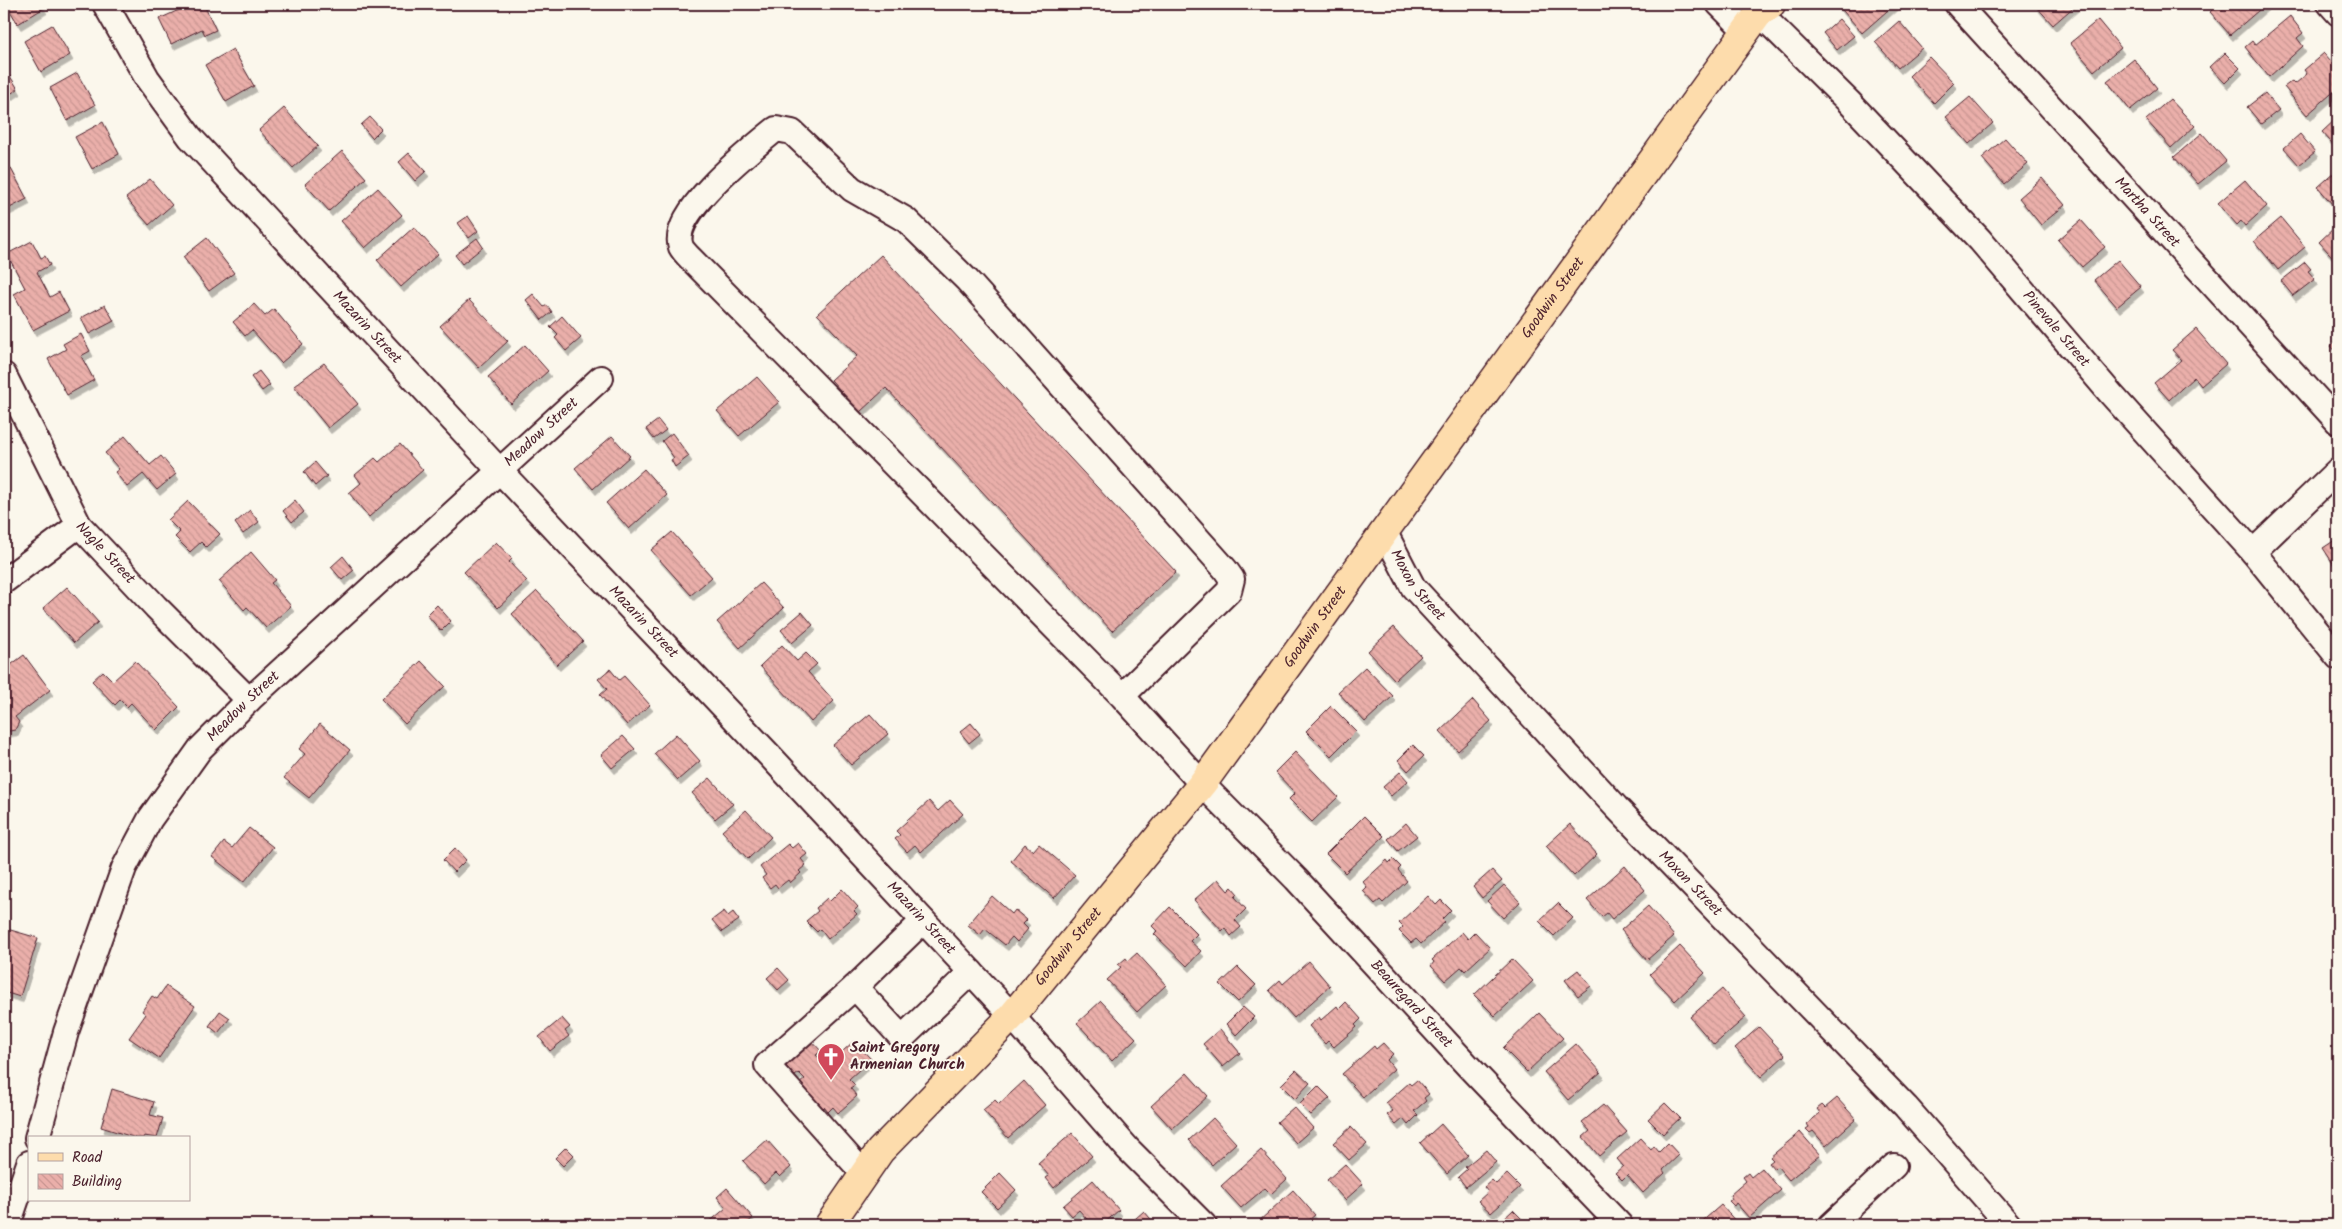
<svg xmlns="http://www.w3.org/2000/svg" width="2342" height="1229" viewBox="0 0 2342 1229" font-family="Kalam,sans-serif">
<defs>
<pattern id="building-back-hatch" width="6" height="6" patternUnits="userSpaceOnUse" patternTransform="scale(1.25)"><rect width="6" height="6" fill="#eaafaa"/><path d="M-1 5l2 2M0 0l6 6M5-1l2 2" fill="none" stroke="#ca9692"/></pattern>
<filter id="shadow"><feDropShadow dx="3" dy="5.5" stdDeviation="0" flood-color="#0004"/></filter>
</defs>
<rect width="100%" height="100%" fill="#fbf7ec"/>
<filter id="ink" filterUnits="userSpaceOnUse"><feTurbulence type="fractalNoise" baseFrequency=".02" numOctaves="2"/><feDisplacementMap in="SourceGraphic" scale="10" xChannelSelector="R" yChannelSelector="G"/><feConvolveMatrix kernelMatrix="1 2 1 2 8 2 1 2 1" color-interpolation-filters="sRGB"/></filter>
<g filter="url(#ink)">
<g fill="url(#building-back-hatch)" stroke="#4a1f2b" filter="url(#shadow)">
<path d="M6,4H41L44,8L18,24Z"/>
<path d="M192,4H195L198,10L205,7L216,30L205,35L202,29L171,44L159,19Z"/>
<path d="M1837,4H1895L1862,33Z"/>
<path d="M2034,4H2077L2053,25Z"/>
<path d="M2211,4H2266L2230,35L2210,12L2213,9L2210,5Z"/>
<path d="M2290,16L2303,33L2297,38L2303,46L2269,77L2245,47L2252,41L2255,45Z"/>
<path d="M1839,19L1854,36L1837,50L1823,33Z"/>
<path d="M2098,20L2121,48L2094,71L2070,43Z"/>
<path d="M1899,21L1922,48L1898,68L1875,42Z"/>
<path d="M52,25L70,55L41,72L24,41Z"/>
<path d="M233,49L254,86L226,102L205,65Z"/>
<path d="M2225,53L2240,68L2225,83L2210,67Z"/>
<path d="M2324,53L2338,69V74L2335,77L2338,81V88L2307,115L2284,87L2292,81L2295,84L2307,74L2304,70Z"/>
<path d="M1929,57L1954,83L1934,103L1909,76Z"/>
<path d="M2134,59L2157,88L2130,110L2107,81Z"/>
<path d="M77,73L95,105L67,121L50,88Z"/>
<path d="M10,76L18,89L7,96L4,91V79Z"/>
<path d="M2265,93L2279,110L2261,124L2247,107Z"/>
<path d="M1970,97L1993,123L1969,144L1946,117Z"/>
<path d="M2170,99L2195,126L2171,148L2146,120Z"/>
<path d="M284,108L318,146L293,168L259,130Z"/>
<path d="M370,117L381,129L372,138L361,125Z"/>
<path d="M2338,117V150L2322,132Z"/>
<path d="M103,122L119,154L92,169L75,137Z"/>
<path d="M2202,133L2226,161L2198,184L2174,157Z"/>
<path d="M2300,134L2315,152L2299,165L2284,148Z"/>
<path d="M2005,138L2028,164L2004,184L1982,158Z"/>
<path d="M342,151L366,178L329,211L305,184Z"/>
<path d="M409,153L426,171L415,181L399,162Z"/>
<path d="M9,165L27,199L4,211V167Z"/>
<path d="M2336,171L2338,174V199L2332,204L2318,187Z"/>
<path d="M2042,178L2065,205L2041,225L2019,198Z"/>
<path d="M150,179L172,205L149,225L126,198Z"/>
<path d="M2245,180L2267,206L2245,226L2241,221L2237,225L2218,203Z"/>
<path d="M378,188L402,215L365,248L341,221Z"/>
<path d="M468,216L478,231L469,238L458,223Z"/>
<path d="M2281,218L2305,247L2278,270L2254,241Z"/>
<path d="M2081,220L2105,247L2082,267L2058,240Z"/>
<path d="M2336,226L2338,228V263L2319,242Z"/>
<path d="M414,227L438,254L401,287L377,260Z"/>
<path d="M207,238L234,273L209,291L183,257Z"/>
<path d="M477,238L483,247L462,264L455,255Z"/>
<path d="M32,241L41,258L45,256L50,265L37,272L50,297L59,292L69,311L33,330L14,294L25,288L7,254Z"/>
<path d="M881,255L1176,572L1112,631L886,388L860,412L831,380L857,356L817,314Z"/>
<path d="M2118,260L2141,287L2117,307L2094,280Z"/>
<path d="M2305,262L2311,269L2308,271L2315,279L2293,296L2281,281Z"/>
<path d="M533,294L544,307L547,305L552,312L542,320L526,300Z"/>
<path d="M469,300L508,341L479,368L440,326Z"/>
<path d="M254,304L265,316L274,309L303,344L281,363L252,330L245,336L233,322Z"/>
<path d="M105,305L114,321L89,334L81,318Z"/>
<path d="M562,316L581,338L566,351L555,338L558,335L550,327Z"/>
<path d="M2196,329L2226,364L2201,386L2194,377L2169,400L2154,383L2181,360L2172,350Z"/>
<path d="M81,334L90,351L81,356L94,380L67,395L48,359L66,349L63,344Z"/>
<path d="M2338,339V354L2331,346Z"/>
<path d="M525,345L548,371L511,404L488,377Z"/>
<path d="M324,363L358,404L328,428L294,386Z"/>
<path d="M259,371L270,385L262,391L251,377Z"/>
<path d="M757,377L779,402L739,436L717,411Z"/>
<path d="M658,420L666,430L654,439L646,429Z"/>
<path d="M672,433L689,456L675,467L671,460L674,458L662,441Z"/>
<path d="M125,436L150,465L161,456L176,474L157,490L143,474L127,487L115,472L119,469L105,453Z"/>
<path d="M612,436L630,456L593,489L575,468Z"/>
<path d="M400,444L423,470L369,517L349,493L361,483L355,475L375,458L379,462Z"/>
<path d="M315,462L327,476L315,486L304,472Z"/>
<path d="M644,469L667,495L629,529L606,503Z"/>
<path d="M295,500L304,512L292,522L283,511Z"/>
<path d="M188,501L220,534L206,547L201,542L190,552L175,537L180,532L168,520Z"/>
<path d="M250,510L259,522L243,534L235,523Z"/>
<path d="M672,532L712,577L691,595L651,550Z"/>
<path d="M2338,538V571L2323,548Z"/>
<path d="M496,542L512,559L509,562L527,581L498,608L464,572Z"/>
<path d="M251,552L275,580L271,583L291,606L266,628L247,607L244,610L219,581Z"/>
<path d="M343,556L354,570L342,580L331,567Z"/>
<path d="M761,583L784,608L740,648L717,622Z"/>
<path d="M67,587L98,622L74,643L43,608Z"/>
<path d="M537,591L583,641L557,665L512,614Z"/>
<path d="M437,605L451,621L441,631L427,615Z"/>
<path d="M802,612L813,625L792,643L781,630Z"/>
<path d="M1394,627L1421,656L1395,680L1368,651Z"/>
<path d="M782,645L797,661L806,653L817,664L808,672L834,701L811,722L760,666Z"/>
<path d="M24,655L50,690L15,717L19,722L15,730L4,732V665L6,663L8,667Z"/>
<path d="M135,661L179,707L156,730L131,703L127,707L120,700L115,705L92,681L103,671L113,681Z"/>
<path d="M421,661L445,686L405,724L381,699Z"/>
<path d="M1365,667L1393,696L1365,722L1338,692Z"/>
<path d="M610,669L619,680L624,676L650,705L627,725L600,695L607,689L598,679Z"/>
<path d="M1473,700L1491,721L1458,751L1440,731Z"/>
<path d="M1331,706L1356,731L1331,756L1306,731Z"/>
<path d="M870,714L888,734L851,765L833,745Z"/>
<path d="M971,723L980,734L969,743L960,732Z"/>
<path d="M320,724L350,750L309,798L284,778L305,754L299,749Z"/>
<path d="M676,734L700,761L678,780L654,754Z"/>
<path d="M623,736L635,749L612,768L601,755Z"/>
<path d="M1413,745L1424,756L1408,771L1398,760Z"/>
<path d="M1295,752L1338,797L1312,822L1289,799L1295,793L1275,772Z"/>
<path d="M1400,772L1408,781L1391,796L1383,787Z"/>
<path d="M710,778L733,804L715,819L692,793Z"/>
<path d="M950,800L963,814L921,852L915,845L907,852L895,839L900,835L896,831L929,801L938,811Z"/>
<path d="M746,810L771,837L748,859L722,831Z"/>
<path d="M1364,816L1384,836L1345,873L1326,854Z"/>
<path d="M1406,823L1417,836L1398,851L1388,839Z"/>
<path d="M1570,824L1597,854L1574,876L1546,846Z"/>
<path d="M249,828L273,847L244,882L212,857L224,842L232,848Z"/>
<path d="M798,843L807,854L801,859L806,865L799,871L801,873L790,883L788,880L778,888L775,884L770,888L762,878L766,875L760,867L788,844L792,848Z"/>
<path d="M1025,844L1033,851L1039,844L1075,875L1054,898L1011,861Z"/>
<path d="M455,848L466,860L454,872L443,860Z"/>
<path d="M1393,859L1401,867L1398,870L1407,881L1383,903L1380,900L1375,904L1363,891L1367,887L1363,882L1387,860L1389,863Z"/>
<path d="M1625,866L1645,890L1612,919L1607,913L1602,917L1587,900Z"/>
<path d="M1492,870L1502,881L1482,898L1473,887Z"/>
<path d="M1218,879L1228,891L1232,887L1238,894L1235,897L1246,909L1235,920L1241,927L1231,936L1225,928L1222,931L1194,900Z"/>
<path d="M1504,885L1520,902L1503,918L1487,901Z"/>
<path d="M842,889L858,907L854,911L857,914L828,939L820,929L817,932L806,921L818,911L816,908L827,898L830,901Z"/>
<path d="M992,896L1012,914L1015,910L1027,920L1023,924L1028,929L1017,942L1012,937L1005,945L985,929L980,935L968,925Z"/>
<path d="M1428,896L1436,905L1441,900L1451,910L1442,919L1445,922L1421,944L1416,939L1411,943L1399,931L1403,927L1399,923Z"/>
<path d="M1558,903L1573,918L1554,936L1539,921Z"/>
<path d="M1648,906L1674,936L1647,960L1621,930Z"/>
<path d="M1170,907L1197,934L1190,941L1201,951L1187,966L1154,934L1157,931L1152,926Z"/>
<path d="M724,911L728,916L733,912L739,920L722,932L712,920Z"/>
<path d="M7,929L38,938L20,997L4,992V939Z"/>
<path d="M1462,932L1468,939L1475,932L1490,948L1465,971L1461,967L1445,981L1431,966L1434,962L1432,960Z"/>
<path d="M1680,946L1705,973L1675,1001L1650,974Z"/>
<path d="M1137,953L1166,985L1137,1012L1107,980L1121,967L1118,965L1126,958L1128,961Z"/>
<path d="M1512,959L1533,981L1495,1016L1474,995Z"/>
<path d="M1309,961L1330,986L1294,1018L1269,990L1280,980L1283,984Z"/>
<path d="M1238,967L1256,985L1238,1002L1220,984Z"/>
<path d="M778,968L789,980L778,990L767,978Z"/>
<path d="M1578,970L1591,986L1578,996L1565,980Z"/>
<path d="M166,986L195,1006L159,1058L129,1038L146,1014L142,1011L152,996L157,999Z"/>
<path d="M1722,989L1746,1017L1714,1045L1690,1017Z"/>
<path d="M1101,1001L1136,1038L1112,1061L1077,1023Z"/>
<path d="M1346,1002L1361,1019L1355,1025L1357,1027L1334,1047L1328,1041L1325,1044L1309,1026L1319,1017L1321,1020L1337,1006L1339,1009Z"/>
<path d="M1243,1007L1254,1017L1236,1035L1226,1024Z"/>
<path d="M220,1011L230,1018L218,1033L209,1026Z"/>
<path d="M1539,1013L1563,1038L1527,1072L1503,1048Z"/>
<path d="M562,1018L570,1027L565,1031L569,1036L550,1051L539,1037Z"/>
<path d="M1759,1027L1785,1055L1761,1077L1735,1048Z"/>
<path d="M1220,1029L1240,1053L1223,1067L1203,1044Z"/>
<path d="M811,1040L821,1051L816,1055L822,1061L827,1056L832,1061L854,1041L871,1059L849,1079L855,1085L850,1088L857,1096L838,1113L833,1107L828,1112L824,1107L817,1114L799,1084L805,1079L799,1073L795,1076L784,1064Z"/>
<path d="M1383,1043L1393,1054L1387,1060L1394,1069L1363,1097L1342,1074L1374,1046L1376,1049Z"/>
<path d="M1576,1044L1601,1072L1568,1100L1544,1072Z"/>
<path d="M1296,1070L1310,1083L1295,1099L1281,1085Z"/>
<path d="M1187,1073L1208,1096L1172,1129L1151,1106Z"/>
<path d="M1417,1080L1429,1094L1424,1098L1426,1101L1414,1111L1418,1115L1408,1125L1403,1119L1396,1125L1387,1115L1393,1111L1386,1103L1409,1083L1411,1085Z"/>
<path d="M1024,1081L1045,1105L1008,1138L983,1110L995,1100L999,1104Z"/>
<path d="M1318,1086L1330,1098L1311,1115L1300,1104Z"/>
<path d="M112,1089L154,1102L150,1115L163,1118L157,1138L144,1136L143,1138H136L101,1127Z"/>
<path d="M1837,1098L1856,1119L1826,1146L1813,1131L1810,1133L1806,1129L1809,1127L1807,1124L1820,1113L1817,1109L1822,1105L1825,1108Z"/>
<path d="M1665,1103L1680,1118L1663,1134L1648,1119Z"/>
<path d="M1603,1105L1627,1132L1599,1156L1583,1137L1590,1131L1582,1122Z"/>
<path d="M1294,1107L1313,1128L1296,1143L1277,1122Z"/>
<path d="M1213,1118L1236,1143L1212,1165L1189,1140Z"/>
<path d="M1441,1124L1468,1155L1447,1174L1420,1143Z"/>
<path d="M1351,1127L1367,1144L1349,1160L1333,1143Z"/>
<path d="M1800,1132L1820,1155L1789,1180L1777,1166L1774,1169L1769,1163L1773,1160L1770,1157Z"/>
<path d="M1072,1133L1092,1156L1054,1188L1046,1178L1049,1176L1038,1163Z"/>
<path d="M1640,1138L1651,1150L1654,1146L1659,1152L1668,1143L1679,1155L1663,1170L1665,1173L1643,1193L1627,1175L1622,1180L1615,1173L1623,1166L1617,1159Z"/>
<path d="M767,1140L791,1167L780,1177L776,1173L764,1184L743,1161Z"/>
<path d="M566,1147L574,1155L563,1166L555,1158Z"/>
<path d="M1261,1150L1287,1179L1271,1194L1265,1188L1241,1208L1221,1186Z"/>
<path d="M1486,1150L1496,1162L1466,1187L1458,1177L1467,1169L1465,1167Z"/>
<path d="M1345,1164L1363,1184L1345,1200L1327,1180Z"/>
<path d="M1762,1168L1781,1190L1749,1218L1736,1203L1734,1206L1729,1201L1732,1199L1730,1195L1746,1181L1743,1177L1748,1173L1751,1177Z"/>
<path d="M1000,1173L1016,1190L997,1208L981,1192Z"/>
<path d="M1507,1174L1520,1187L1491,1213L1478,1201L1488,1192L1484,1187L1492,1180L1496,1184Z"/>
<path d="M1093,1180L1119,1210L1102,1225H1092L1079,1210L1072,1216L1063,1206Z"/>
<path d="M727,1188L753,1218L745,1225H709L708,1223L726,1208L717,1197Z"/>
<path d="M1293,1190L1315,1215L1303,1225H1259L1257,1223Z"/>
<path d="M1721,1205L1739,1225H1698Z"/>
<path d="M1513,1210L1528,1225H1497Z"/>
<path d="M1144,1211L1156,1225H1128Z"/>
</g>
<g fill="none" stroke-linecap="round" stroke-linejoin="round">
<defs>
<g id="minor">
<path id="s1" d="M105,4L147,78L190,137L500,471L771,757L1012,1016L1128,1149L1204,1225"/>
<path d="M1719,4L1746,31"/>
<path id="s2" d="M1957,4L2338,422"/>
<path d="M2330,4L2338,13"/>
<path id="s3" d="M1759,13L1849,102L1980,240L2111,394L2253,552L2338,657"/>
<path id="s4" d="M4,375L79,525L156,607L249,700"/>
<path id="s5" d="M1384,531L1413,587L1616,807L1906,1107L2009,1225"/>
<path d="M2253,552L2338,470"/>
<path d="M4,581L79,525"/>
<path id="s6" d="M1122,696L1229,591L1232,579L1225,569L967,280L906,220L852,189L792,132L776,129C753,148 668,214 681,247C683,251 688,256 691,259L1122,696L1202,784L1296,879L1468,1066L1620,1225"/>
<path d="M855,987L902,1038L971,972"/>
<path id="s7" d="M37,1138L66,1032L124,868L150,819L200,749L249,700L601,378"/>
<path d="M864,1174L767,1065L855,987L923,921"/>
<path d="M8,1225L29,1163"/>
<path d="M1831,1225L1894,1166"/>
</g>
<g id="major">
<path id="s8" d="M829,1225L880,1151L1012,1016L1202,784L1759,13L1771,4"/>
</g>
</defs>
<use href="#minor" stroke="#4a1f2b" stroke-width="28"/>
<use href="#major" stroke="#4a1f2b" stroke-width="31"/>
<use href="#minor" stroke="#fbf7ec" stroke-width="24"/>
<use href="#major" stroke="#fddcac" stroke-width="28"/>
</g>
</g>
<defs>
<symbol id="church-pin" viewBox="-11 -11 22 30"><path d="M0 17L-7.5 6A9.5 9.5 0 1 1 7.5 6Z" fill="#d1495b" stroke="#fbf7ec"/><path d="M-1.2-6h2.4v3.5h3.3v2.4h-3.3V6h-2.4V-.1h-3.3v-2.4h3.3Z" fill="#fff"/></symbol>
</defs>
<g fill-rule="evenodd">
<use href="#church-pin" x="815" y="1041" width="32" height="43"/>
</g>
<g text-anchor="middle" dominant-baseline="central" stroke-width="4" stroke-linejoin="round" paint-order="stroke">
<g font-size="15" fill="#4a1f2b" stroke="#fbf7ec">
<text stroke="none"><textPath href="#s2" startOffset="282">Martha Street</textPath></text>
<text stroke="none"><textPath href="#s8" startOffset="1178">Goodwin Street</textPath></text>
<text stroke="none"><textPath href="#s1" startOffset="418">Mazarin Street</textPath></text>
<text stroke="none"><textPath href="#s3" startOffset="434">Pinevale Street</textPath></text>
<text stroke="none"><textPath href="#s7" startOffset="891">Meadow Street</textPath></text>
<text stroke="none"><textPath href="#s4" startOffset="206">Nagle Street</textPath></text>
<text stroke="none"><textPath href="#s5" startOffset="64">Moxon Street</textPath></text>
<text stroke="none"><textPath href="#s1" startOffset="822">Mazarin Street</textPath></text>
<text stroke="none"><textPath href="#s8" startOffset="772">Goodwin Street</textPath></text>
<text stroke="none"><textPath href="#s7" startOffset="486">Meadow Street</textPath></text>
<text stroke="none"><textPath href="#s5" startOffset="469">Moxon Street</textPath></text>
<text stroke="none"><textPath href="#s1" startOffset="1228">Mazarin Street</textPath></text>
<text stroke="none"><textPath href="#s8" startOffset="368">Goodwin Street</textPath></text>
<text stroke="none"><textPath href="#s6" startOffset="2018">Beauregard Street</textPath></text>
</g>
<g font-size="15" font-weight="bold" fill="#4a1f2b" stroke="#fbf7ec" text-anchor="start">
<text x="850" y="1048">Saint Gregory<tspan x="850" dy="17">Armenian Church</tspan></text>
</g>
</g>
<rect width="2342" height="1229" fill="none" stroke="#fbf7ec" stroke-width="20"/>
<rect x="10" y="10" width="2322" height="1209" fill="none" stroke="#4a1f2b" stroke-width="2" filter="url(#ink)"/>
<rect x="28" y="1136" width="162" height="65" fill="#fbf7ec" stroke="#b4a19f"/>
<rect x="38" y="1153" width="25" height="8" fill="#fddcac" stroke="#b4a19f"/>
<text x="72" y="1162" font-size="15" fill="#4a1f2b">Road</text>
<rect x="38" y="1174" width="25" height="15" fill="url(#building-back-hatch)" stroke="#b4a19f"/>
<text x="72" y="1186" font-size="15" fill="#4a1f2b">Building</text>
</svg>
